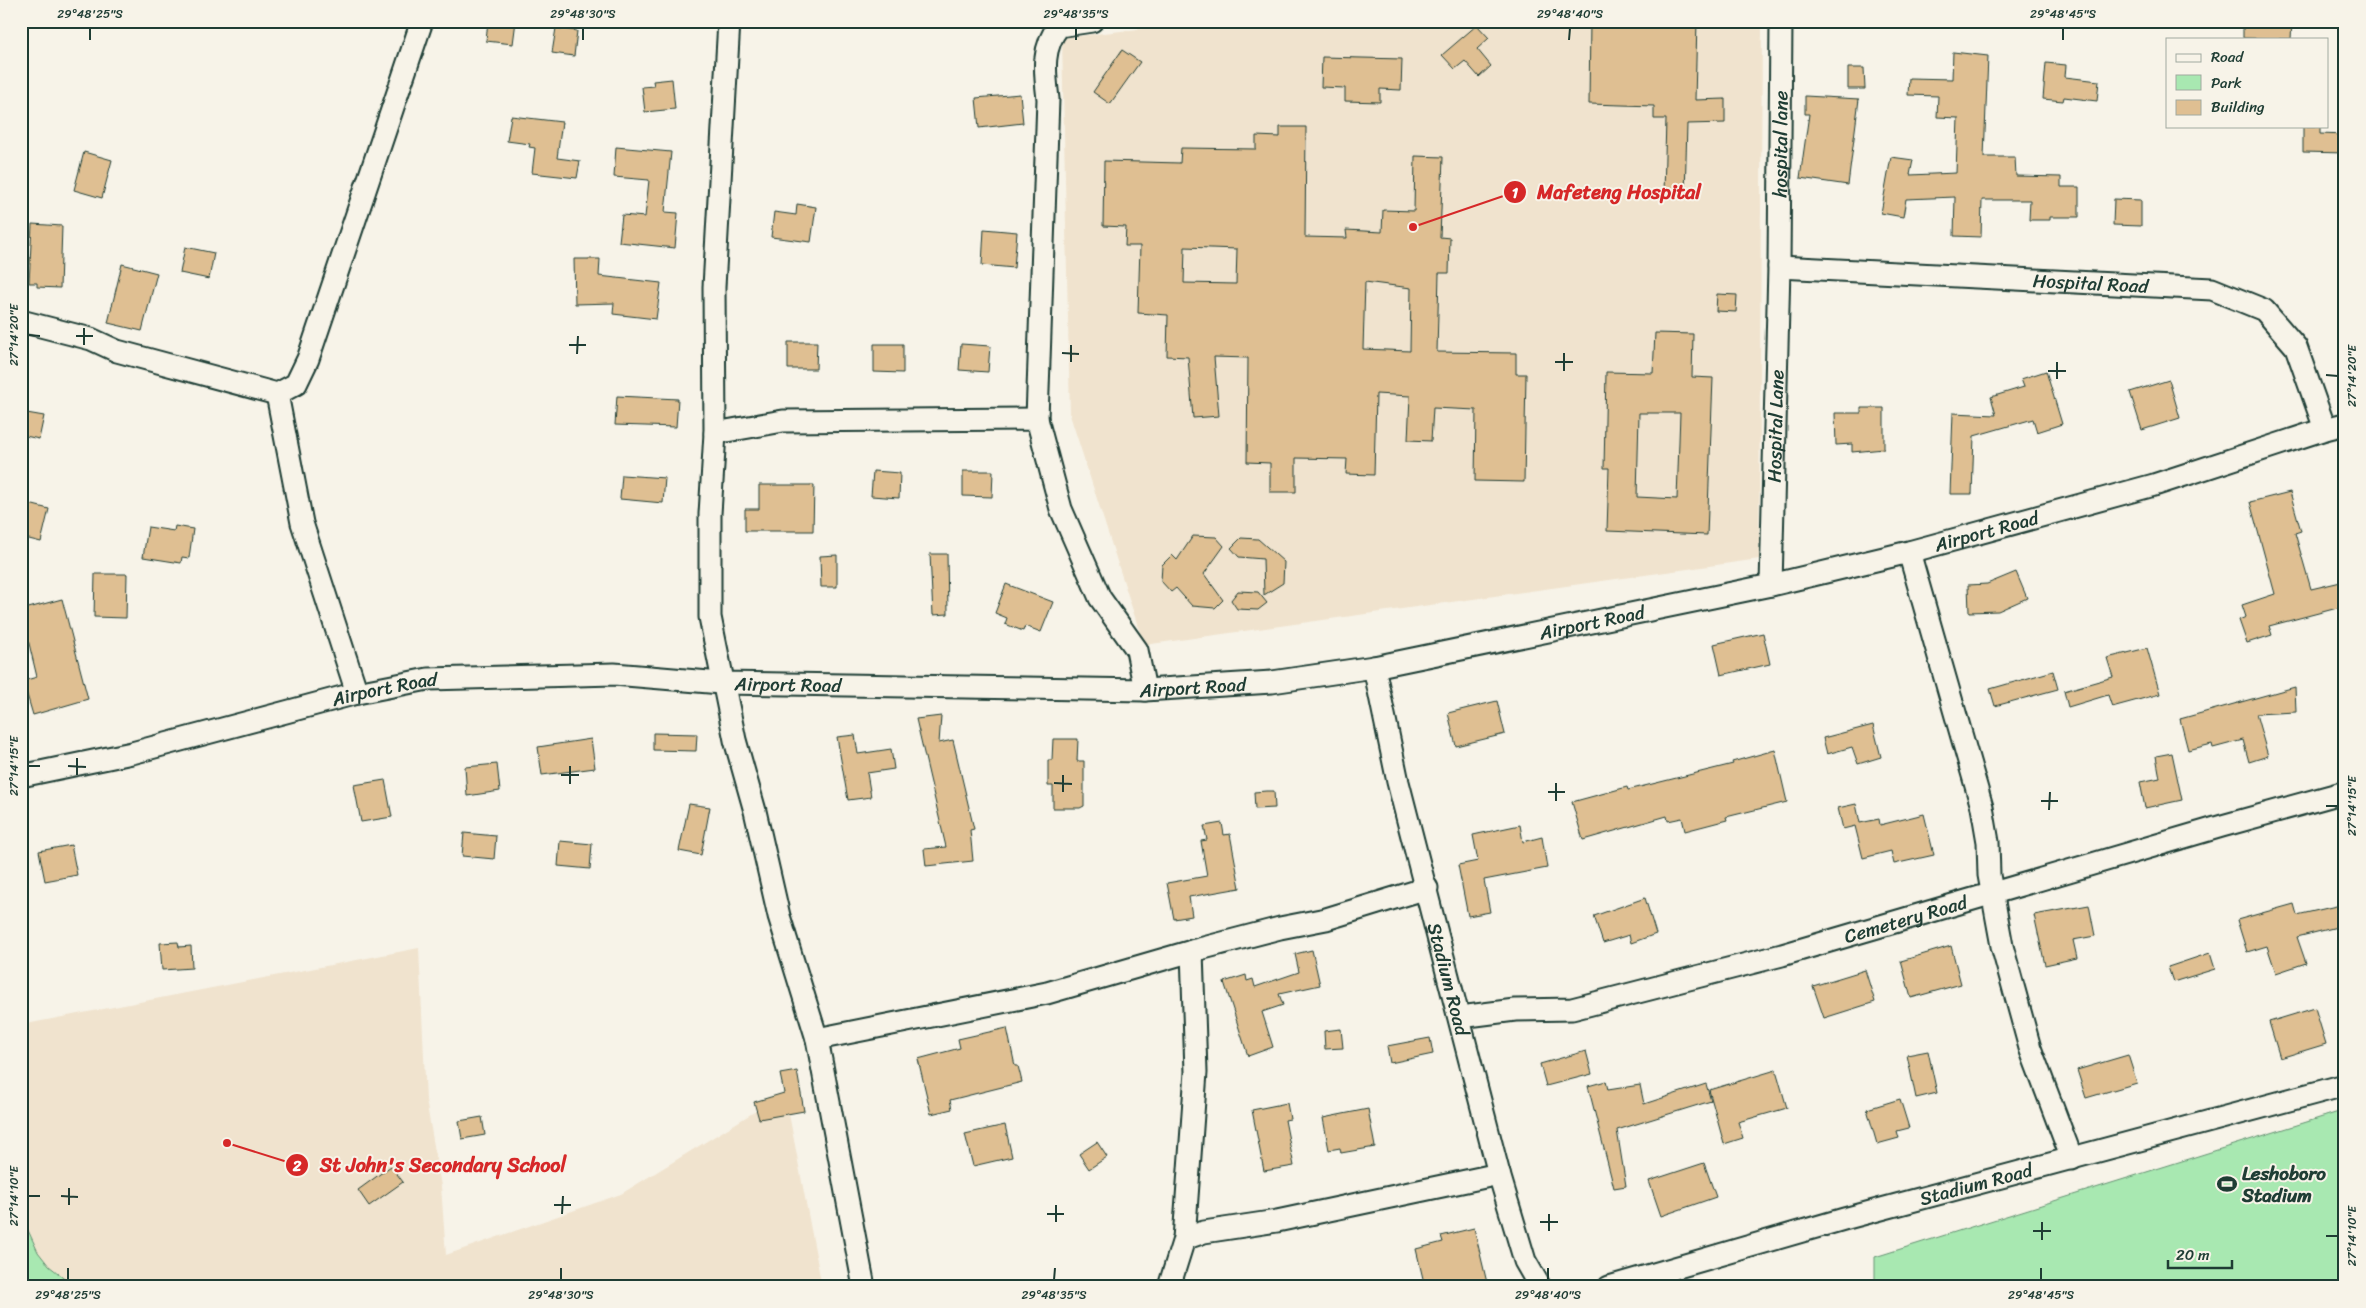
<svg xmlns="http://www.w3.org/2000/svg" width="2366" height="1308" viewBox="0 0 2366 1308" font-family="Sriracha,sans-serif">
<rect width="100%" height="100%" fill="#f7f3e8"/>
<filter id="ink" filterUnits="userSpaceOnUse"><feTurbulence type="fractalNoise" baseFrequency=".02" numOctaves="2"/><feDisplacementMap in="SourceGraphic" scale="10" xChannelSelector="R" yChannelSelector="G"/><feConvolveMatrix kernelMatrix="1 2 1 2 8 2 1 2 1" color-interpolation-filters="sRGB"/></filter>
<g filter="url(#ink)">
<g fill="#f0e3ce">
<path d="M1206,21H1762L1759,559L1144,645L1070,415L1062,38Z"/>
<path d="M419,948L426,1100L441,1186L446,1255L621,1194L785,1093L822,1287H21V1025Z"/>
</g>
<g fill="#a8e8b1" stroke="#649272">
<path d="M2345,1110V1287H1875V1257Z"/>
<path d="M21,1215L38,1252L49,1266L76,1287H21Z"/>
</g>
<g fill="#dfbf92" stroke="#1f3d34" fill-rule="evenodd">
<path d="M488,21H516L513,44L486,41Z"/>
<path d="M1590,21H1697L1695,100L1725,99V123L1687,124L1685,195L1664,194L1666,119H1654V106L1589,104Z"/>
<path d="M2243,21H2292L2291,39L2243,38Z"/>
<path d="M1477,25L1489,38L1477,49L1491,66L1479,77L1465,61L1455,69L1442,55Z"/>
<path d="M556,28L577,31L574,56L552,53Z"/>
<path d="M1122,50L1140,62L1110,104L1093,92Z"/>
<path d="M1953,52L1988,56L1984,157H2015L2016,176L2061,177V187H2079V217H2050V220H2029L2030,200H1982L1981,237L1954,236L1955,197L1906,199L1903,217L1881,213L1891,157L1913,160L1910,175L1956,173L1958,118L1937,117L1938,96L1908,95L1909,78L1952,79Z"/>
<path d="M1322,57L1402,59L1401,90L1380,89V102L1345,101V88L1321,87Z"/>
<path d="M2046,63L2066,65L2065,77L2099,81L2097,101L2064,97L2063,101L2043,99Z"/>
<path d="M1848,68H1864L1865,89H1848Z"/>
<path d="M672,79L675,109L645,112L642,87L654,86L653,81Z"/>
<path d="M1020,94L1023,123L979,128L976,98Z"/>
<path d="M1805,96L1859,99L1848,185L1800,178L1809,114H1805Z"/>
<path d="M511,116L562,122L557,158L580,161L577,178L532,173L535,148L529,147L530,144L507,141Z"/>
<path d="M2303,126H2320V134L2345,135V153L2303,152Z"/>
<path d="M1280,127H1306L1305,237L1347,238L1346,230L1382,232L1383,210L1414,211L1415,156L1443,157L1440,237L1450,238L1449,273H1439L1437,352L1516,353V374H1526L1524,482L1475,481L1476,410L1433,408L1431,441L1408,440L1410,396L1376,394L1374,475L1346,474L1347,459L1296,458V492H1270V463L1247,462L1248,358L1214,357L1219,416L1193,418L1188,357L1167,356L1168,315L1138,313L1140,246H1125L1126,227L1103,226L1104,161L1180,163L1181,148L1256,149V136L1280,137ZM1185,247L1237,249L1236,284L1184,283ZM1365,282L1411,288L1410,351L1363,349Z"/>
<path d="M616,147L671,152L665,212L678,213L675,248L619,242L622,215L645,217L649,180L614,177Z"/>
<path d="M84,152L112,160L102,198L74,190Z"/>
<path d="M2114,199L2141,200V226L2113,225Z"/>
<path d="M797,204L816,207L811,242L771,237L774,212L796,215Z"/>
<path d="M32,224L62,226L60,288L37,287V283H29Z"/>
<path d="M984,229L1017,232L1014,268L982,265Z"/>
<path d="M185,247L214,253L209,279L180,273Z"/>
<path d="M574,259H600L599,276L661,283L656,319L613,314L614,303L575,304Z"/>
<path d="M122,264L157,273L142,331L108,323Z"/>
<path d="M1717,294L1737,295L1736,312L1716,311Z"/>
<path d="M1655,333L1693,334L1692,377L1713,378L1707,535L1607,531L1609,468H1604L1606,372L1653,373ZM1639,413H1680L1677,499L1637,497Z"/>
<path d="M788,342H817L816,369H788Z"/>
<path d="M874,344H903V373L874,372Z"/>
<path d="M961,344L990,346L988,372L959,370Z"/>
<path d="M2046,371L2062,424L2037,432L2033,419L1974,436L1972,494H1950L1953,413L1996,415L1991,397L2024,387L2021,379Z"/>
<path d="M2169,380L2180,418L2142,430L2130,392Z"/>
<path d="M617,396L678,399L676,427L615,425Z"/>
<path d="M1861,408H1884V449L1852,452V444L1836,445L1835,413H1861Z"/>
<path d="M21,412L44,416L39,439L21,435Z"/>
<path d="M873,471L900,473L899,498L871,496Z"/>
<path d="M963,471H993L992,497L963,496Z"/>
<path d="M622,475L665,478L663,503L620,499Z"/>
<path d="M759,485H814L813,531H745V509H759Z"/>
<path d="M2290,492L2301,531L2295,533L2311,589L2345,581V606L2269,626L2272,635L2247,643L2239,620L2246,617L2242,605L2275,594L2250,502Z"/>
<path d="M29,504L49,509L41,542L21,537Z"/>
<path d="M175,526L193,529L189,558L182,557L181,563L143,557L148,527L174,531Z"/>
<path d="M1193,536L1216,537L1224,546L1204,574L1223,600L1215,608L1192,606L1176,588L1171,592L1161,581L1162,565L1172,555L1177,560Z"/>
<path d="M1241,538L1258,539L1284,562L1283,583L1264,595L1263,559L1239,557L1231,548Z"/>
<path d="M930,554H947L948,614L933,615Z"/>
<path d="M837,555V587H821L820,556Z"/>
<path d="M2016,572L2027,598L1998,611L1969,612L1968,585L1987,584Z"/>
<path d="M95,574H127L126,618L94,617Z"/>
<path d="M1006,584L1053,602L1041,632L1025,626L1023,631L1005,624L1007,618L995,613Z"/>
<path d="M1238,591L1258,592L1267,603L1258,610L1237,609L1231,600Z"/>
<path d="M62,599L88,699L33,715L23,681L37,677L21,610Z"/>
<path d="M1763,633L1770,664L1721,675L1714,644Z"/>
<path d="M2147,648L2160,694L2112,707L2108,695L2068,707L2064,691L2113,677L2107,658Z"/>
<path d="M2053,671L2058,689L1995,706L1990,689Z"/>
<path d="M2295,687L2296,712L2256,714L2268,756L2249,762L2243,740L2213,748L2212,744L2188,750L2180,719Z"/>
<path d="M1497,701L1505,734L1456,746L1448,713Z"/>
<path d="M941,716L939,743L953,740L974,829L970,830L973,861L926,866L924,849L946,847L916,719Z"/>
<path d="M1873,725L1881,757L1858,764L1852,747L1827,754L1823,738Z"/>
<path d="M653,733L697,734L696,751L653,750Z"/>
<path d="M855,735L858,754L891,749L894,769L867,773L871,797L848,800L837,737Z"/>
<path d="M591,739L595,768L542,775L538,747Z"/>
<path d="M1053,739H1078L1077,761H1084V806L1080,808H1053V786H1048V760H1052Z"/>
<path d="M1775,750L1787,802L1726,817L1727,820L1685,831L1682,818L1668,821L1667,816L1583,840L1572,802L1627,787L1628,790L1733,764L1732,762Z"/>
<path d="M2172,753L2182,800L2145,808L2140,782L2160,778L2156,756Z"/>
<path d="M497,764L500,791L467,796L465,767Z"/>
<path d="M385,780L392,817L361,822L354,785Z"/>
<path d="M1266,791H1274L1275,808L1255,809L1254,792Z"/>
<path d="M689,804L710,807L701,855L679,851Z"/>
<path d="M1856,804L1860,823L1879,819L1880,825L1924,814L1934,855L1894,864L1891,851L1863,858L1855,826L1843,829L1838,808Z"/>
<path d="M1222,823L1224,835L1230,834L1240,888L1189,897L1192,916L1174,919L1167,883L1207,876L1201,841L1207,840L1204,826Z"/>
<path d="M1520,825L1523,842L1542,837L1547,868L1484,880L1490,912L1468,916L1458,865L1478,861L1473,835Z"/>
<path d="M464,833L496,836L494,859L462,856Z"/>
<path d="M560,841L592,844L590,869L558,866Z"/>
<path d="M71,845L77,875L45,881L39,851Z"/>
<path d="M1645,898L1656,934L1631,943L1629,935L1603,943L1594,916Z"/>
<path d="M2294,904L2297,915L2345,904V925L2297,937L2306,963L2276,973L2267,946L2247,952L2237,920Z"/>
<path d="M2089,905L2095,936L2073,940L2077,958L2045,965L2034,915Z"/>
<path d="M178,942L179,947L191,946L192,968L162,970L160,943Z"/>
<path d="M1951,946L1961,984L1911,998L1901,961Z"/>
<path d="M1312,950L1320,985L1279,994L1283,1005L1262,1012L1273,1047L1248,1056L1224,982L1246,975L1247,981L1253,979L1255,987L1299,972L1295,954Z"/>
<path d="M2210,953L2215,969L2173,982L2168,967Z"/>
<path d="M1865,970L1875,1002L1824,1018L1813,986Z"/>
<path d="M2315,1008L2326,1044L2280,1058L2269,1022Z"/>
<path d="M1007,1028L1015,1066H1018L1022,1082L950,1100L952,1109L931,1114L918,1059L960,1048L958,1039Z"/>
<path d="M1341,1029L1343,1048L1325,1049L1324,1031Z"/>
<path d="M1430,1038L1433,1054L1390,1063L1387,1046Z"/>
<path d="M1586,1051L1592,1074L1546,1086L1540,1064Z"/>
<path d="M1928,1051L1937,1093L1916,1098L1907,1055Z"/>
<path d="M2128,1055L2137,1083L2086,1098L2077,1070Z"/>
<path d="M1776,1070L1787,1108L1738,1122L1743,1138L1724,1144L1709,1090Z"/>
<path d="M797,1071L804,1111L759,1119L754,1102L784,1093L780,1074Z"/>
<path d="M1606,1081L1608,1090L1640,1085L1644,1104L1706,1084L1711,1101L1617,1130L1626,1186L1614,1188L1588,1086Z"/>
<path d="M1900,1099L1909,1128L1897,1131L1899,1138L1877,1144L1867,1109Z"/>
<path d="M1287,1103L1290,1119L1285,1120L1294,1166L1264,1171L1252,1110Z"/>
<path d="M1368,1109L1375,1147L1341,1153L1340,1148L1329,1150L1323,1118Z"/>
<path d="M482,1117L485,1135L462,1139L459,1121Z"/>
<path d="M1005,1125L1012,1157L973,1166L965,1134Z"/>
<path d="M1097,1142L1107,1157L1089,1169L1079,1154Z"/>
<path d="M1704,1163L1716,1197L1661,1216L1649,1181Z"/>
<path d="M391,1166L403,1182L369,1206L358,1190Z"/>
<path d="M1474,1228L1488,1287H1425L1416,1249L1443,1242L1441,1236Z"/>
</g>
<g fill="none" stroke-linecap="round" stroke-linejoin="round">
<defs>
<g id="minor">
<path d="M729,21L714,287L715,433L710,514V617L735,740L755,811L779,916L817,1039L864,1287"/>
<path id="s1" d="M1779,267L2212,289L2264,310L2296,347L2325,429"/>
<path d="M21,321L91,339L117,351L277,394L296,384L308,359L422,21"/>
<path d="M277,394L302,523L357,693"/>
<path d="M1037,419L1048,99C1045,73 1041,48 1059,26L1092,21"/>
<path d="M715,433L783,421L1037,419L1061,509L1100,598L1137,650L1145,690"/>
<path d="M1909,552L1982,807L1988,842L1989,875L2002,946L2030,1048L2072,1159"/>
<path id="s2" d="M1771,585L1779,267L1781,21"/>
<path id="s3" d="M1374,667L1398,782L1499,1174L1525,1261L1540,1287"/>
<path id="s4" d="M21,776L132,753L357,693L428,679L614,674L721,683L1145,690L1272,682L1374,667L1771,585L1909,552L2154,485L2325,429L2345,424"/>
<path id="s5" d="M1460,1017L1515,1010L1572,1009L1782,955L2222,826L2345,792"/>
<path d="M817,1039L1047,993L1192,951L1280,928L1326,919L1427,888"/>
<path d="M1184,1239L1196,1072L1192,951"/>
<path d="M1169,1287L1184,1239L1204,1232L1277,1221L1499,1174"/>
<path id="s6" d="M1609,1287L1844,1219L2345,1085"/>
</g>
</defs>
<use href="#minor" stroke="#1f3d34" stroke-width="25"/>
<use href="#minor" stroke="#f7f3e8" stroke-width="21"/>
</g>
</g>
<path fill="none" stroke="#1f3d34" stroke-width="2" d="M90,40V28M583,40V28M1076,40V28M1569,40L1570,28M2063,40V28M28,335L40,336M76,336H93M84,345V328M569,345H586M1062,353L1079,354M577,354L578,336M1071,362V345M1555,362H1573M1564,371V353M2048,371H2066M2326,375L2338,376M2057,379V362M28,766H40M68,766L86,767M77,775V758M561,775H579M1054,783L1072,784M570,784V766M1063,792V775M1548,792H1565M1556,801V783M2041,801H2058M2326,806H2338M2049,810L2050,792M28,1196H40M61,1196L78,1197M69,1205V1188M554,1205H571M562,1214L563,1196M1047,1214H1064M1056,1222V1205M1540,1222H1558M1549,1231V1214M2033,1231H2051M2326,1236H2338M2042,1240V1222M68,1280V1268M561,1280V1268M1054,1280L1055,1268M1548,1280V1268M2041,1280V1268"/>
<defs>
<symbol id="stadium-bare" viewBox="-9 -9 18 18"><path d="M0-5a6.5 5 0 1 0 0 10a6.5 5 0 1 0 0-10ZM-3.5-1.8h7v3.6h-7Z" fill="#1f3d34" stroke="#f7f3e8" stroke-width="2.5" paint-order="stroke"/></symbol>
</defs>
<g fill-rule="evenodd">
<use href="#stadium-bare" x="2213" y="1170" width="28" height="28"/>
</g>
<g text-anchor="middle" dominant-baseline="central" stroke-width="4" stroke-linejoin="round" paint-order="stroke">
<g font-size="19" fill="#1f3d34" stroke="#f7f3e8">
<text stroke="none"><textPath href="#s2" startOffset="441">hospital lane</textPath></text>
<text stroke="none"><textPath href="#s1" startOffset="312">Hospital Road</textPath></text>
<text stroke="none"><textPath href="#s2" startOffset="159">Hospital Lane</textPath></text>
<text stroke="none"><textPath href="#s4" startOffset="1994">Airport Road</textPath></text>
<text stroke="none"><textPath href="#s4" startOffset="1589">Airport Road</textPath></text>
<text stroke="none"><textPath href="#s4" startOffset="779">Airport Road</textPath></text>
<text stroke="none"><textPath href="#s4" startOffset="1184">Airport Road</textPath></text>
<text stroke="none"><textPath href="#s4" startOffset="374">Airport Road</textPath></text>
<text stroke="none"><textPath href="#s5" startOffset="458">Cemetery Road</textPath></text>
<text stroke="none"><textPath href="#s3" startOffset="321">Stadium Road</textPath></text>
<text stroke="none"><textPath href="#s6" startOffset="381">Stadium Road</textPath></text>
</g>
<g font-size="19" font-weight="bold" fill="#1f3d34" stroke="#f7f3e8" text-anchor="start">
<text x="2242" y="1173">Leshoboro<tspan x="2242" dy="22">Stadium</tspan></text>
</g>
</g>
<path fill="none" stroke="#d62828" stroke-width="2" d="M1413 227L1515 192M227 1143L297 1165"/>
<g fill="#d62828" stroke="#f7f3e8" stroke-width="2">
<circle cx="1413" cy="227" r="5"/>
<circle cx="227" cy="1143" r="5"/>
<circle cx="1515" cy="192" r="12"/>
<circle cx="297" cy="1165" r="12"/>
</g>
<g font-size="15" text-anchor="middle" font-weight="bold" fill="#fff">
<text x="1515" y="198">1</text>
<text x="297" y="1171">2</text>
</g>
<g font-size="20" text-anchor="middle" font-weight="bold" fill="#d62828" stroke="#f7f3e8" stroke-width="4" stroke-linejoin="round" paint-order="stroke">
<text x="1619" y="199">Mafeteng Hospital</text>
<text x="443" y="1172">St John's Secondary School</text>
</g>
<rect width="2366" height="1308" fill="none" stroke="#f7f3e8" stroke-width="55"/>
<rect x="2166" y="38" width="162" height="90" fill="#f7f3e8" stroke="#a1aaa0"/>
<rect x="2176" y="54" width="25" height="8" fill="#f7f3e8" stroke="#a1aaa0"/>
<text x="2211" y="62" font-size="15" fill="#1f3d34">Road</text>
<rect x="2176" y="75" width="25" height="15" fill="#a8e8b1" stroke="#a1aaa0"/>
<text x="2211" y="88" font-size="15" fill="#1f3d34">Park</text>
<rect x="2176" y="100" width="25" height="15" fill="#dfbf92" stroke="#a1aaa0"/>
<text x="2211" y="112" font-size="15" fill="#1f3d34">Building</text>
<path d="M2168 1260v8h64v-8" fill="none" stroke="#1f3d34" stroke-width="2.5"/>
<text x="2176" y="1260" font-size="15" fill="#1f3d34" stroke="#f7f3e8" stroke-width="4" paint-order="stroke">20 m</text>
<rect x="28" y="28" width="2310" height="1252" fill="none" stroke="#1f3d34" stroke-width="2"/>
<g font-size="12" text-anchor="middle" fill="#1f3d34">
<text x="90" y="18">29°48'25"S</text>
<text x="583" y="18">29°48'30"S</text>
<text x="1076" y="18">29°48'35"S</text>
<text x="1570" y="18">29°48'40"S</text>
<text x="2063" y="18">29°48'45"S</text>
<text transform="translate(14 335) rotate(-90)" y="4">27°14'20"E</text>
<text transform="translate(2352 376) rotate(-90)" y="4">27°14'20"E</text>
<text transform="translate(14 766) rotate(-90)" y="4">27°14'15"E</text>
<text transform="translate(2352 806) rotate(-90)" y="4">27°14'15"E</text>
<text transform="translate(14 1196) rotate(-90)" y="4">27°14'10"E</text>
<text transform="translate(2352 1236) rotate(-90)" y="4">27°14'10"E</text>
<text x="68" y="1299">29°48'25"S</text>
<text x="561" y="1299">29°48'30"S</text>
<text x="1054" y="1299">29°48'35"S</text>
<text x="1548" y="1299">29°48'40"S</text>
<text x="2041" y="1299">29°48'45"S</text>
</g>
</svg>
